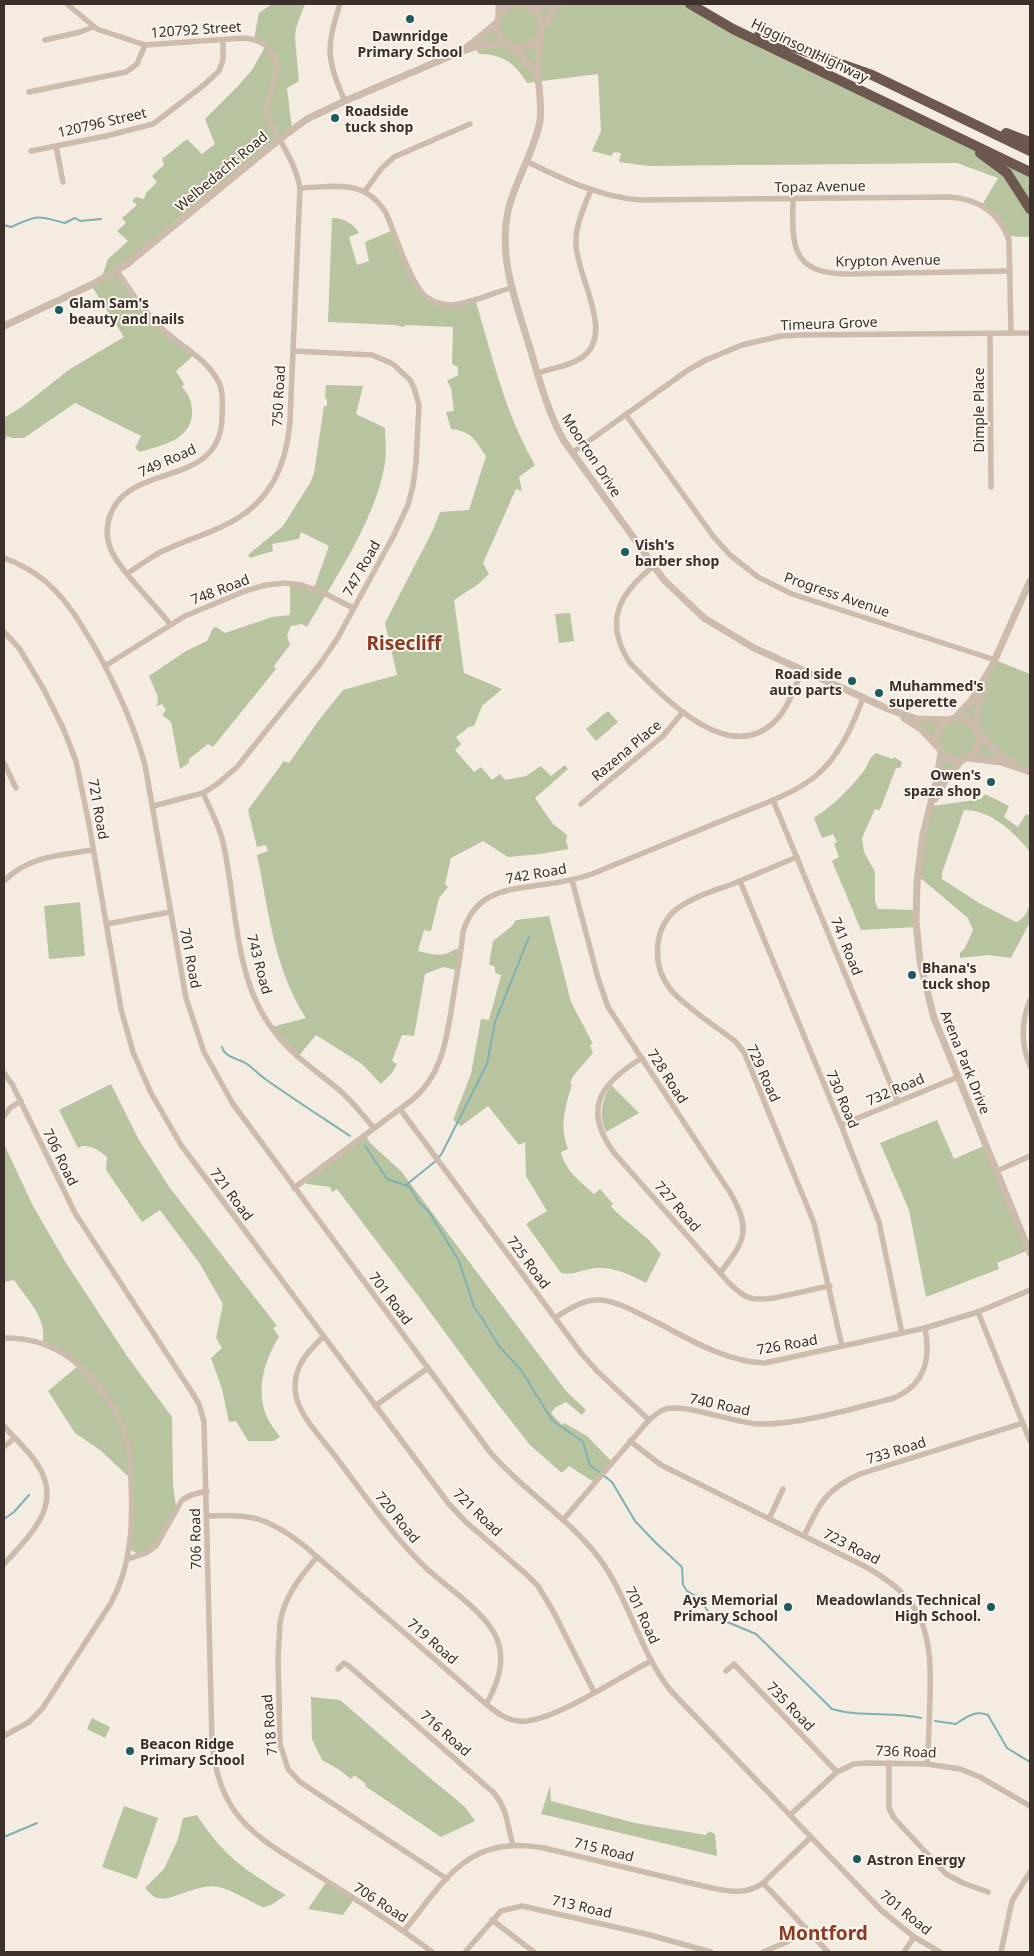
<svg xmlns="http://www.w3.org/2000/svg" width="1034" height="1956" viewBox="0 0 1034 1956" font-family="'Noto Sans',sans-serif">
<rect width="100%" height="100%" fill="#f4ebe1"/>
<g fill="#b8c4a0">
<path d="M272,4H305L296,28L295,38L299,81L287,88L292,129L117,270L144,310L194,355L176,371L184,384L182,387C189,395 192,401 192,412C192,440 162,445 140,452L135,448L141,436L75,403L24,438H12L7,436L4,443V418L23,406L70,369L124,337L91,285L101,280L108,259L128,241L117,231L126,223L122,218L137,205L132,201L136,197L144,199L146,193L157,182L152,176L164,165L162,159L187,139L202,154L215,144L205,119L238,86L252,70L266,45L254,39L259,13Z"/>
<path d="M499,4H688L1030,172V237L1007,236L1005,231L982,205L998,178L957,163L648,166L619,162L621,153L614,152L611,156L592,151L601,131L598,74L527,83C515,63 502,54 479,54L472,43L498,22Z"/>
<path d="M332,218C343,218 353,223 359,233L349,237L357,265L369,261L365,242L393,230L422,292L444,305L475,299C492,355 505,414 535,465L519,477L522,491L516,489L483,563L489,574L477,585L454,600L464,673L502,689L482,706L474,726L469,727L456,737L461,744L455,750L474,772L481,767L492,780L500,774L505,780L526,776L541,766L551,776L565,765L568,769L535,798L553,824L567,835L566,842L569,849L540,854L508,857L483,841L451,858L445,884L448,887L439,898L431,931L424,930L418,951C426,953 437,956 445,954C451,953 454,948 461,948L457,970L443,967L425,974L414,1036L402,1035L392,1061L397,1064L392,1073L381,1084L362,1064L316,1035L298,1057L272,1027L306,1018C274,969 269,912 257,855L268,851L266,845L257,847L248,810L284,761L289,763L319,720L343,690L397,675L385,623L433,530L440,512L469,510L486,456C474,439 473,432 451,429L446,412L454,411L451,388L447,381L458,375V367L452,364L453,327L405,325L404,327L394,325L328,322Z"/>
<path d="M326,385L363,386L356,414L385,428C385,440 387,452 385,463C376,519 335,578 307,627L302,624L291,626L287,635L290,645L274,666L276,669L213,747L208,744L189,759V763L180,769L171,722L162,715L166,710L162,704L157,706L158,697L149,676L186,651L207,641L213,628L216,627L225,633L272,617L290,615V584L314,588L329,546L301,532L299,539L272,544L273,551L250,558L248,555L283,526L310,483L314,473L324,406H327V399L325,398Z"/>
<path d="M570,613L574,641L559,643L555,614Z"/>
<path d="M995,660L1030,674V773L1022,769L969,759C951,768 942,789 932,806L981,799L985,794L1009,806L1004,817L1018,827L1026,814L1030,816V852C1014,832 991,810 964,810L942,873V879L979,903L1016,922C1024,920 1027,911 1030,905V922L1011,958L988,955L960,958V953L965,948L973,930L968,918L918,876L940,752L937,746L914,725L917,719C927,719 939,721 949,719C972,716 987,678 995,660Z"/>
<path d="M608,711L618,722L596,741L586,729Z"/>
<path d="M876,753L892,759L894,757L902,762L900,768H896L880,810L875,809L862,838L864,852L875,872V901L878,909L916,910L917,927L861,930L832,861L839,857L834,844L837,842L833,834L822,838L814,818C832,806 850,789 863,772C868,766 869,757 876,753Z"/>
<path d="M80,902L85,956L49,959L44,906Z"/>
<path d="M549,916L571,1002L593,1044L590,1045L593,1053L573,1076L570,1084L572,1085C565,1107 559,1127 568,1149L561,1152C565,1171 580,1181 594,1194L600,1189L613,1204L611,1206L615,1211L649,1240L661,1254L646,1283C631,1275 614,1267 596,1268C584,1269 573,1276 561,1273L526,1224L547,1211L526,1176L525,1142L519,1145L488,1106L461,1126L453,1120L471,1074L481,1019L489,1020L501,975L495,973V967L489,964L493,941L512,926L516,920Z"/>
<path d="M111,1084L139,1140L170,1188L277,1326L273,1328L279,1337C264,1360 254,1394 269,1421C272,1426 276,1432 280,1437L274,1441H248L236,1421L229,1422L222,1389L211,1358L222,1348L216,1338L223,1304L200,1264L160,1210L142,1222L106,1170L107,1157C99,1150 87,1142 78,1148L59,1110Z"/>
<path d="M611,1085L639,1113L606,1132C598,1115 602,1100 611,1085Z"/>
<path d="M937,1120L954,1159L986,1145L1029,1250L997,1263L999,1269L926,1297L909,1210L880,1143Z"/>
<path d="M365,1134L370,1143L401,1171L566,1391L586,1410L582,1415L566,1402L556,1407L551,1413L562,1425L564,1423L587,1436L612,1462L594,1482L569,1466L562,1473L530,1445L497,1403L419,1297L337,1189L332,1192L330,1187L307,1184L303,1181Z"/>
<path d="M4,1144L33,1206L66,1263L127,1356L172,1417L173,1484L176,1507L159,1542L139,1555L131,1550V1479L100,1450L75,1433L48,1391L79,1365L42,1344C49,1320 27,1299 14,1280L4,1282Z"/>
<path d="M311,1697L340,1700L431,1779L458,1801L466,1808L475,1821L441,1837L365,1786L366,1784L354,1775L351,1779L338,1769L322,1760L312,1739Z"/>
<path d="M92,1718L110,1727L105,1738L87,1729Z"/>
<path d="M550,1786L551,1801L635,1823L706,1835L709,1831L715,1834L717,1856L541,1814Z"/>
<path d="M124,1806L158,1818L137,1879L102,1867Z"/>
<path d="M197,1815C223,1856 245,1870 286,1895C277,1900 272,1907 262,1907C249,1901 234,1891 219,1887C199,1882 171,1902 158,1898C153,1897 149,1892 145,1888L164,1869L178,1839L183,1818Z"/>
<path d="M327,1881L354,1899L343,1915L308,1909Z"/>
</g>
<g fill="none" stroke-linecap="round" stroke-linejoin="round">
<g stroke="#7fb0b2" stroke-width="2">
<path d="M4,225L11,227C39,214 37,216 65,223L75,218L80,221L101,219"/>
<path d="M222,1047C225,1058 238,1058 247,1064C254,1069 260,1076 268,1081C295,1100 323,1118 350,1136"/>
<path d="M365,1146L387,1179L410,1187L418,1201L429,1212L459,1261L474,1307L482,1318L498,1345L521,1370L552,1420L583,1442L590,1465L612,1482L635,1521L656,1543L682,1567L683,1585L687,1591L696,1596L708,1611L720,1619L756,1634L832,1709C862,1718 892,1711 921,1718"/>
<path d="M406,1185L437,1160L442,1153L487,1064L495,1022L529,937"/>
<path d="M4,1519L14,1512L29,1495"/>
<path d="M935,1721L956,1724C966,1717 975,1710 988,1715L1007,1748L1030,1762"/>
<path d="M4,1837L37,1823"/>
</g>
<g stroke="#cdbbac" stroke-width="5.5">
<path d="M67,4L97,29L145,45L244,38C253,39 262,41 268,48C290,71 262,94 268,118C270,125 276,132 279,138C288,155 297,169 300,188L290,421C286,470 268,506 221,527C200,537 177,543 157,554C147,560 137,567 128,573"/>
<path d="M340,4C326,46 326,60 345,101"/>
<path d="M45,40L80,32L93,27"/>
<path d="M29,92L126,72L137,64L145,45"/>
<path d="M56,146L63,182"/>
<path d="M31,151L106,136L153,124L204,85L219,71L223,60V40"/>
<path d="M526,161C562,179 600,197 640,200L950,197C979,199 999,212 1009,240L1011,333"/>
<path d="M300,188C334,187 365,178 386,213C395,233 410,283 426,297C433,302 443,305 452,305C472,303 492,293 511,288"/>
<path d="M365,191L381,169L394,157L470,124"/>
<path d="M793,200C792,245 791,273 845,274L1010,271"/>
<path d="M117,271C130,290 142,309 158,325C177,345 209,358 220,385C224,396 222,408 222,419C219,488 132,462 111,513C106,525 106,538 111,550C121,572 154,603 170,624"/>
<path d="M990,334L991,487"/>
<path d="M537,373C552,368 571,366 584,356C614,332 577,276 576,245C575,226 584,207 591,190"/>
<path d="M626,415L713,536L730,555L758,577L792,594L995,660"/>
<path d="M572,453L688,370L706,360L742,345L781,336L800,335L1030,333"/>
<path d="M4,558C54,576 73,610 98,653C118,690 134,725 145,765L186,998L204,1052L233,1104L490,1452C523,1491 568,1517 599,1558C629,1598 639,1651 671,1691L881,1910L914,1937L940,1952"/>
<path d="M654,566C619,593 603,622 630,663C662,696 731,770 777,719C789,706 795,686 802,671"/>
<path d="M4,632L19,648L43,688L63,728L76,761L89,824L121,1009L133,1052L151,1093L181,1145L449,1504L466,1522L527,1575L538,1586L553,1611L594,1692"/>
<path d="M105,666L185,616L245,591L266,585L285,583L302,585L322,592L353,608"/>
<path d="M4,763L16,788"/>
<path d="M203,793C210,809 219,825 223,842C236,899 234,968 265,1018C286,1052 309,1065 338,1089C352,1100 362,1115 374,1128"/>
<path d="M773,800L898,1102"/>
<path d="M581,804L663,736L683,712"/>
<path d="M153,806L203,793L216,785L237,767L320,664L337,639L394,535L408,505L413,486L416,463L419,405L414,388L410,380L393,364L372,355L294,351"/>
<path d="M797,857C775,866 752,876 730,885C713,891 693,897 678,908C653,927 651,966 671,990C685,1007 717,1027 736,1042L744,1052L814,1223L842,1346"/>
<path d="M572,880L598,978L608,1007L731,1194C752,1231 744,1242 720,1273"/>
<path d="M4,881C28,856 61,855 93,850"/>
<path d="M740,881L841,1125L879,1222L902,1333"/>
<path d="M107,924L170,912"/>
<path d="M1030,1000C1021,1021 1021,1045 1030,1066"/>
<path d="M642,1058C599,1084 582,1110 615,1154L728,1282C734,1288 741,1295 750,1298C768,1303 809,1289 830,1286"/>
<path d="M4,1073L12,1084L75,1213L193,1394L199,1404L204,1422L212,1741C214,1767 220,1791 236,1813C254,1837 282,1853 308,1869C350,1896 393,1922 432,1952"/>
<path d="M400,1109L581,1353L597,1371L649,1420"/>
<path d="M4,1116L10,1108L21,1101"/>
<path d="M841,1125L958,1077"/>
<path d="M997,1171L1030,1156"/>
<path d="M294,1188L412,1100C445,1073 447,1033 454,993C457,973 461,953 463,932C476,889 509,890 547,884C562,882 577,879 592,874C640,854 688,835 736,815C763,804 794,794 817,775C840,755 853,725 863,698"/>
<path d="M978,1312L1030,1441"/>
<path d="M556,1317C569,1309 582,1300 598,1300C615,1300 632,1310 648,1318C685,1336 723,1362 765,1363L925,1328L978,1312L1030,1290"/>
<path d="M323,1337C306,1353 291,1370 296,1396C301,1418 322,1438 335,1456C364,1494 391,1534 425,1567C446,1587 487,1613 497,1639C506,1662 498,1684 486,1704"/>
<path d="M4,1338C50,1337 82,1361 107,1398C116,1412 124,1426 128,1443C131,1455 130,1468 131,1481C133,1523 132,1564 111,1603L42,1709L29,1722L4,1736"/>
<path d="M375,1406L428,1368"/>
<path d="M4,1426C14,1438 26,1448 35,1461C66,1503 31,1534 4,1564"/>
<path d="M630,1441L661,1465L864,1566C925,1599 932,1632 930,1699C929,1720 929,1742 927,1764"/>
<path d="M4,1447L14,1438"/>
<path d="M207,1516C253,1513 271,1519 307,1548L486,1704C496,1712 506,1720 519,1721C549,1725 621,1676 651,1661"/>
<path d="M769,1519L783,1489"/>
<path d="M563,1520L649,1420C654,1416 659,1411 665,1409C685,1403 733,1423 759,1424C799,1425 855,1408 894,1398C925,1384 931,1360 925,1328"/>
<path d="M804,1536C819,1504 826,1489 860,1474L1023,1423"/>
<path d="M317,1557C300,1577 284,1597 280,1623L278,1658L280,1744L288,1769L300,1782L447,1879"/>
<path d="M128,1559L146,1553L156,1546L182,1500L191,1495L207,1491"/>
<path d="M338,1669L344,1663L349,1666L494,1793C509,1813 506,1822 513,1845"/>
<path d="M726,1671L734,1664L837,1772"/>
<path d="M889,1763V1808L894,1818L946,1874L963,1883L988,1892"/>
<path d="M790,1815L837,1772L854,1764L866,1763L927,1764L960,1769L980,1777L1030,1806"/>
<path d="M763,1883L828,1952"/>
<path d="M492,1920L534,1952"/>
<path d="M404,1931C446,1879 468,1834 544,1848L707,1887C728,1891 745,1896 763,1883L811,1837"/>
<path d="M465,1952L501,1911L522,1906L646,1934L711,1952"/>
<path d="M763,1952L787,1942L806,1928"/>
<path d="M904,1952L914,1937"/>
<path d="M1001,1952L1012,1901L1030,1872"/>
</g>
<g stroke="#cdbbac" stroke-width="7">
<circle cx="519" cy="26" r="22"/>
<path d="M531,8L547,4"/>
<path d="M499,18V4"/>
<path d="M541,29L558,4"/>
<path d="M540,34C539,48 538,62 538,76C539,91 542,106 540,121C534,153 515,180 508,211C498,257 516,302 529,345C539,378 547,411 564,441L664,580L704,618L754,648L888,709L917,719L950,720"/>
<path d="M511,46L524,59L538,77"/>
<path d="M466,48L498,22"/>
<path d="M4,326L91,285L126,265L280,139L307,119L345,101L462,51L483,45L507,44"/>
<path d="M904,718L921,729L937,746"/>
<circle cx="958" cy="739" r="21"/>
<path d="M954,719L971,701L992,666L1030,581"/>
<path d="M975,728L979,703L986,682"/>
<path d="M978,733L995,751L1011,762"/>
<path d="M941,752L937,779L923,834L917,882L916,922L920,962L934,1018L1030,1253"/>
<path d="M969,758L1001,762L1030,772"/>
<path d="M935,799L946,779L962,760"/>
</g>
<g stroke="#6c584f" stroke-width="10">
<path d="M690,4L733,29L1030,172"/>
<path d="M759,35L872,75L1030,151"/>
<path d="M1006,133L1030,142"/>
<path d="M980,153L1007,173L1030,209"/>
</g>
</g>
<g fill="#1f5a5e" stroke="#fbf5ee" stroke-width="2">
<circle cx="410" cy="19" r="5"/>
<circle cx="335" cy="118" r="5"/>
<circle cx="59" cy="310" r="5"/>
<circle cx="625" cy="552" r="5"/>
<circle cx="852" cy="681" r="5"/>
<circle cx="879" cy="693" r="5"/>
<circle cx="991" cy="782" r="5"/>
<circle cx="912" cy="975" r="5"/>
<circle cx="788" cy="1607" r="5"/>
<circle cx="991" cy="1607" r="5"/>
<circle cx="130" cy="1751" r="5"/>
<circle cx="857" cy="1859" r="5"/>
</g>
<g text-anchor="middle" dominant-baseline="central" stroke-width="4" stroke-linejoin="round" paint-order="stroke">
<g font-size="14" fill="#3b302b" stroke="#fbf5ee">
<text transform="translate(196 29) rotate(-4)">120792 Street</text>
<text transform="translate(810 50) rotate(26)">Higginson Highway</text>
<text transform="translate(102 122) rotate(-13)">120796 Street</text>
<text transform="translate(221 171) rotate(-40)">Welbedacht Road</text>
<text transform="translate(820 186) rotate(-1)">Topaz Avenue</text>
<text transform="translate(888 260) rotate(-1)">Krypton Avenue</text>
<text transform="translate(829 323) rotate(-2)">Timeura Grove</text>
<text transform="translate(278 396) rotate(-87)">750 Road</text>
<text transform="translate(978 410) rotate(-90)">Dimple Place</text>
<text transform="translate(592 455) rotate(57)">Moorton Drive</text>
<text transform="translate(167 460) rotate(-24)">749 Road</text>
<text transform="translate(361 568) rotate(-61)">747 Road</text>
<text transform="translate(220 589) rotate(-21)">748 Road</text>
<text transform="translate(837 594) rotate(19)">Progress Avenue</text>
<text transform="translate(626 750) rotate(-40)">Razena Place</text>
<text transform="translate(99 809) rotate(80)">721 Road</text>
<text transform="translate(536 873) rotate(-10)">742 Road</text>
<text transform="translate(847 946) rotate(68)">741 Road</text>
<text transform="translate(191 958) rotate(79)">701 Road</text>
<text transform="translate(260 964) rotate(75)">743 Road</text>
<text transform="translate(966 1062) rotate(68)">Arena Park Drive</text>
<text transform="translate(764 1073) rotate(66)">729 Road</text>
<text transform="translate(668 1076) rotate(57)">728 Road</text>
<text transform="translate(895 1089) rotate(-23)">732 Road</text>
<text transform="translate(843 1099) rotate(67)">730 Road</text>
<text transform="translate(61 1157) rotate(64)">706 Road</text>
<text transform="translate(232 1194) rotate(53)">721 Road</text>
<text transform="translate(678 1206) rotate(49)">727 Road</text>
<text transform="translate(529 1262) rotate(53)">725 Road</text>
<text transform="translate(391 1298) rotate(53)">701 Road</text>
<text transform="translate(787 1344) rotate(-10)">726 Road</text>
<text transform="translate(720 1404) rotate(12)">740 Road</text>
<text transform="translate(896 1450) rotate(-17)">733 Road</text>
<text transform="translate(478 1512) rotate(44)">721 Road</text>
<text transform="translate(398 1517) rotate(51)">720 Road</text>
<text transform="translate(195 1539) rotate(-91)">706 Road</text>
<text transform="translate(852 1546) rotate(27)">723 Road</text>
<text transform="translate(643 1615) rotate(65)">701 Road</text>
<text transform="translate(433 1641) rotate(41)">719 Road</text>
<text transform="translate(791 1706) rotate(46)">735 Road</text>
<text transform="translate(269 1725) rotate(-95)">718 Road</text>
<text transform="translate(446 1733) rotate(41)">716 Road</text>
<text transform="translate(906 1751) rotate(2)">736 Road</text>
<text transform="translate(604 1849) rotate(14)">715 Road</text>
<text transform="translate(381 1902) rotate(33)">706 Road</text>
<text transform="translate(582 1906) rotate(13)">713 Road</text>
<text transform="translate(906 1912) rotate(39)">701 Road</text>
</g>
<g font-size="14" font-weight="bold" fill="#3b302b" stroke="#fbf5ee" text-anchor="start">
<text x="410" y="35" text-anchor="middle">Dawnridge<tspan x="410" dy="16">Primary School</tspan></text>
<text x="345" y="110">Roadside<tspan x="345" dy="16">tuck shop</tspan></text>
<text x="69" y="302">Glam Sam's<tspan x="69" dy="16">beauty and nails</tspan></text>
<text x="635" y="544">Vish's<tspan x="635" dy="16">barber shop</tspan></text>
<text x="842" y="673" text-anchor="end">Road side<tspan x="842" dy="16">auto parts</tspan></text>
<text x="889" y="685">Muhammed's<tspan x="889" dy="16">superette</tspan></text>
<text x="981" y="774" text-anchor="end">Owen's<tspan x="981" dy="16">spaza shop</tspan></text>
<text x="922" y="967">Bhana's<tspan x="922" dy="16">tuck shop</tspan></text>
<text x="778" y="1599" text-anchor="end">Ays Memorial<tspan x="778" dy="16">Primary School</tspan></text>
<text x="981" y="1599" text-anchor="end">Meadowlands Technical<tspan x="981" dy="16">High School.</tspan></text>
<text x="140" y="1743">Beacon Ridge<tspan x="140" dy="16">Primary School</tspan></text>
<text x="867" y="1859">Astron Energy</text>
</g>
<g font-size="19" font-weight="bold" fill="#8c3b22" stroke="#fbf5ee">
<text x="404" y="643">Risecliff</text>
<text x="823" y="1933">Montford</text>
</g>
</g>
<rect width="1034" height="1956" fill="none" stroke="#3b302b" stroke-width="10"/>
</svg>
